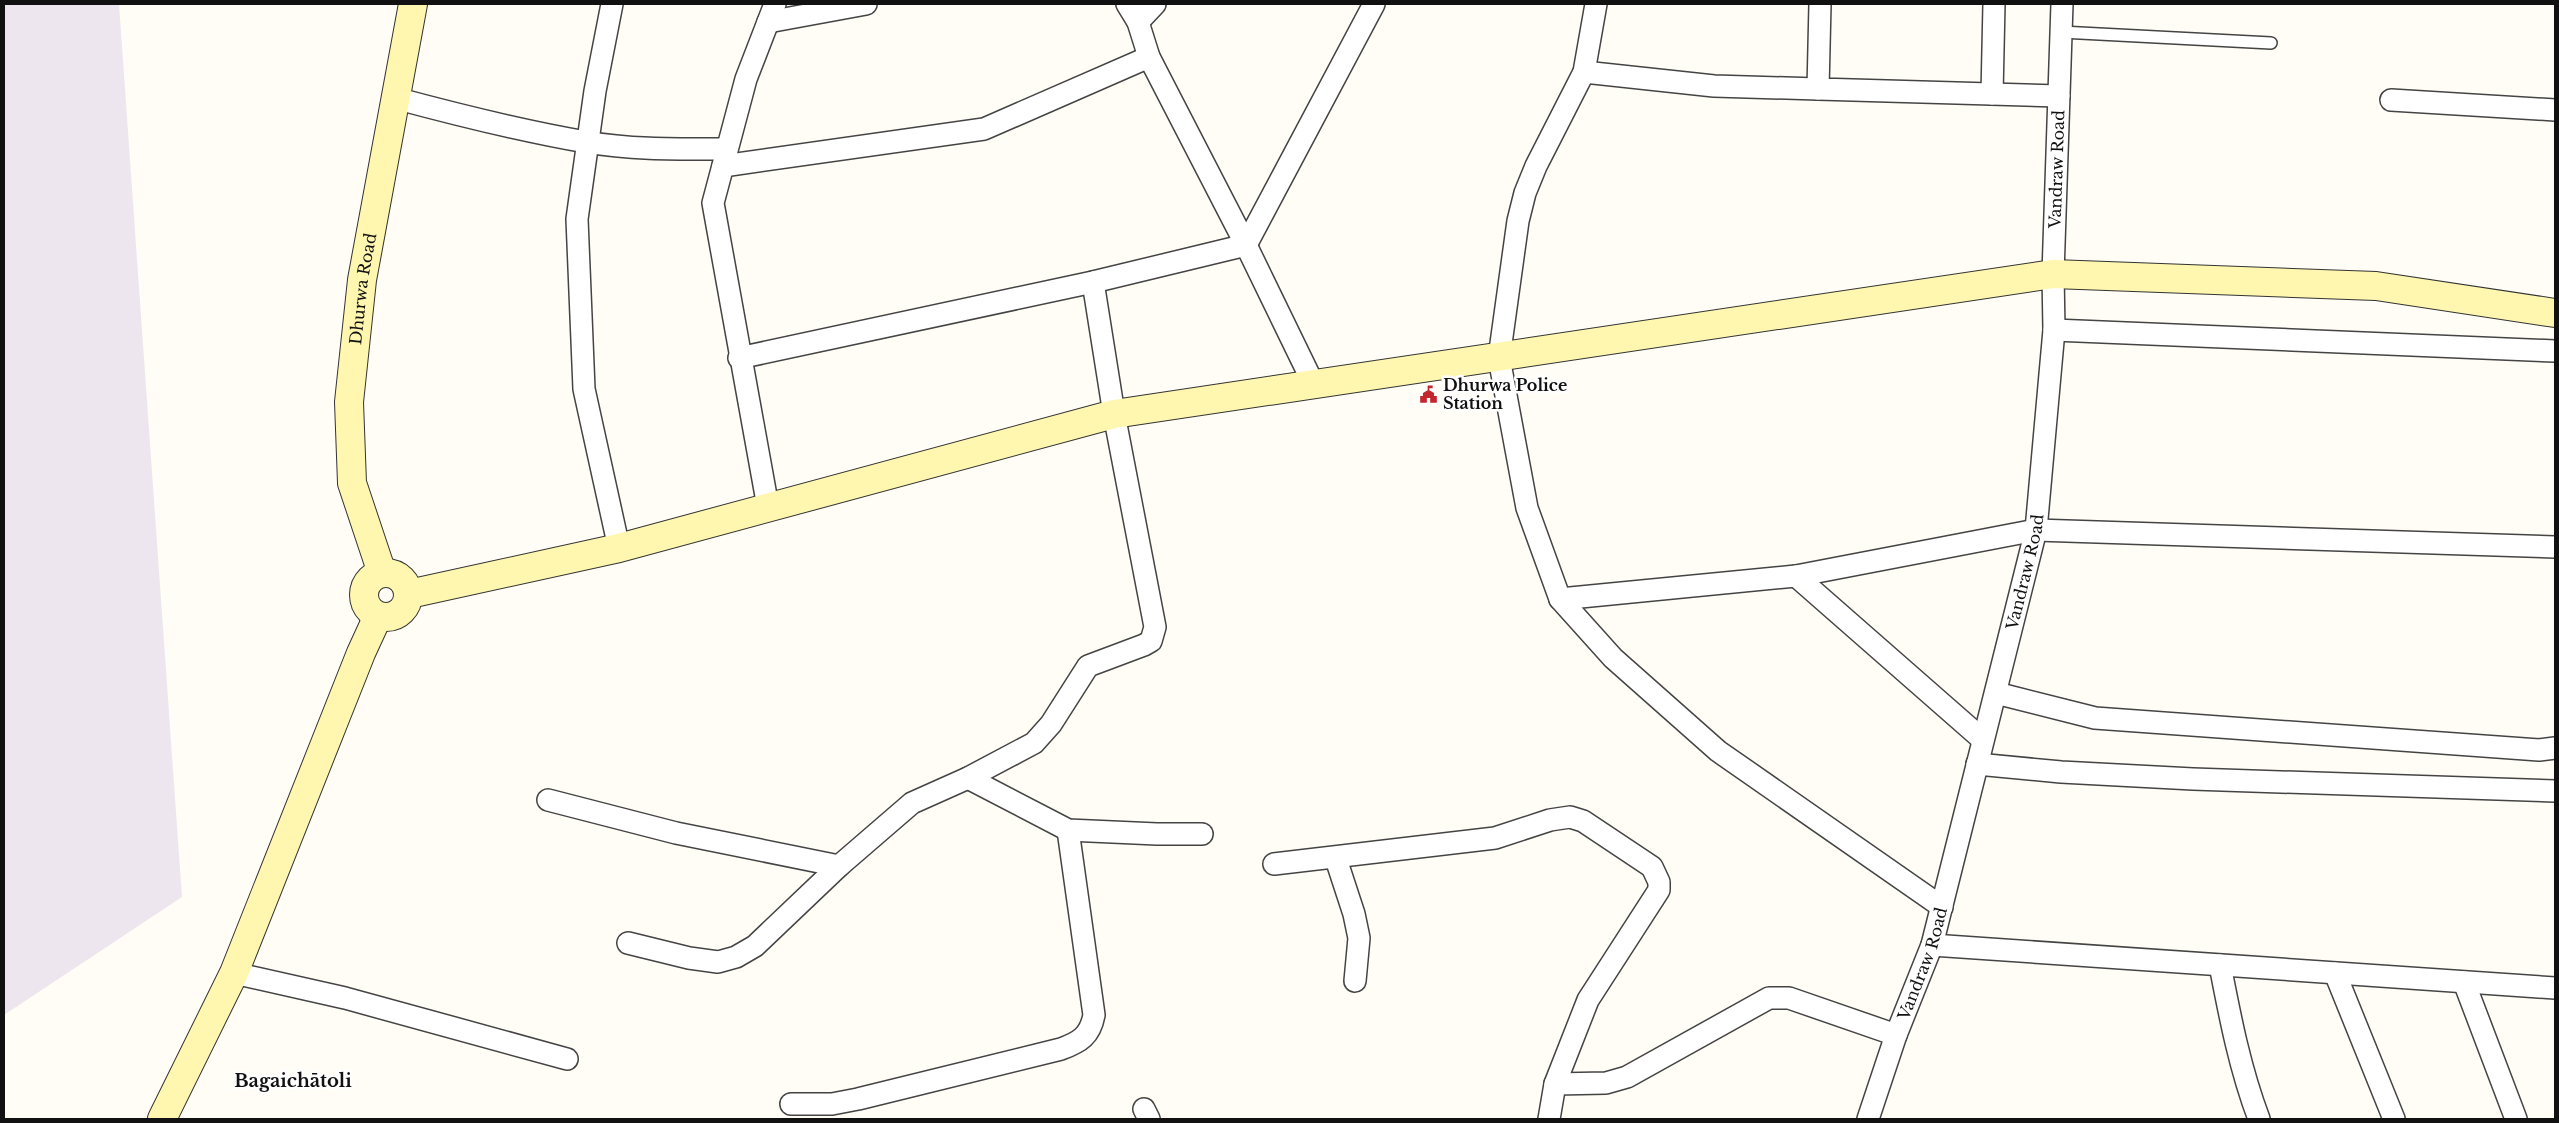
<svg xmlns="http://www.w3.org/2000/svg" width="2559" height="1123" viewBox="0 0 2559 1123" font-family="'Libre Baskerville',serif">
<rect width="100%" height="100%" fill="#fffdf5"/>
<path fill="#eee6ef" d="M4,4H119L182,897L4,1015Z"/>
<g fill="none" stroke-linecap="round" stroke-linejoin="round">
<defs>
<path id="lane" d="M2061,32L2271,43"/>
<g id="street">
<path d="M612,4L595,91L577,219L584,389L619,548"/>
<path d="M1127,4L1138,22L1149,57L1246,245L1314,385"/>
<path d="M1596,4L1584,72L1536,166L1525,193L1518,221L1499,358L1527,508L1560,599L1613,658L1718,751L1942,907"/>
<path d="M1820,4L1818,89L2059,96"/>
<path d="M768,22L866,4"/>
<path d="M1138,22L1155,4"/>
<path d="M1584,72L1714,86L1818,89"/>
<path d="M1992,94L1994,4"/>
<path d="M395,98C458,115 522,131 586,142C632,150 681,149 727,149"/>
<path d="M2391,100L2555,110"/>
<path d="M723,166L984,129L1149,57"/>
<path d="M2054,330L2555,351"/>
<path d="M739,358L1093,282L1246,245L1374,4"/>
<path d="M768,507L713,203L746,79L775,4"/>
<path d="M1796,576L1982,739"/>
<path d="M1560,599L1796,576L2036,530L2555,547"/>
<path d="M1996,693L2095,718L2539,750L2555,748"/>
<path d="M1977,764L2061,772L2193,779L2555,791"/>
<path d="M968,778L1068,830L1157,834H1202"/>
<path d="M548,800L676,833L839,866"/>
<path d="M1336,859L1354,914L1359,938L1355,981"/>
<path d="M1274,864L1495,838L1550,820L1570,817L1583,821L1652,867L1659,882V890L1588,1000L1555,1084L1549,1119"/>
<path d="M628,943L689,958L718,962L736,957L755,946L839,866L912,803L968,778L1034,743L1051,724L1088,666L1144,645L1151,641L1155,627L1114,414L1093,282"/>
<path d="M1932,945L2555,988"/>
<path d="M2220,965C2230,1017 2240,1069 2259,1119"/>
<path d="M234,973L345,998L567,1059"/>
<path d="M2335,973L2394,1119"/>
<path d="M2464,982L2516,1119"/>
<path d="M1555,1084L1606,1083L1627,1077L1769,998H1789L1896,1035"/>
<path d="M791,1104H832L858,1099L1061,1049C1080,1042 1090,1036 1094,1015L1068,830"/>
<path d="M1144,1109L1149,1119"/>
<path id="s1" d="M1868,1119L1896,1035L1932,945L2036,530L2054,330L2053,274L2062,4"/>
</g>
<g id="secondary">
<circle cx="386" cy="595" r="22"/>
<path id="s2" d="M382,573L352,483L349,402L362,280L413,4"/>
<path d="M409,594L619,548L1114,414L2053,274L2376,286L2555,313"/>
<path d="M162,1119L234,973L361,653L378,616"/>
</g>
</defs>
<use href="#lane" stroke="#444" stroke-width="14"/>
<use href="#street" stroke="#444" stroke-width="24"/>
<use href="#secondary" stroke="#333" stroke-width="30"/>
<use href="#lane" stroke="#fff" stroke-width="11"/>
<use href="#street" stroke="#fff" stroke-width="21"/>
<use href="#secondary" stroke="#fff6b0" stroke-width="28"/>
</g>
<defs>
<symbol id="civic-bare" viewBox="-9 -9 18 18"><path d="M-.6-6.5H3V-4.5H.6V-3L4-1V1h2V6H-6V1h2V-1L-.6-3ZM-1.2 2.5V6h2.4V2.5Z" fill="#c4262e" stroke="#fff" stroke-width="2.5" paint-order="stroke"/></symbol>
</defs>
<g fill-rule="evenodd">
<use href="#civic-bare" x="1416" y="382" width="25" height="25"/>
</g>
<g text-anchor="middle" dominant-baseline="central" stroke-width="5" stroke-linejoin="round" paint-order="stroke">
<g font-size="16" fill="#111" stroke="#fff">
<text stroke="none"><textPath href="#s1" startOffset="975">Vandraw Road</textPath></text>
<text stroke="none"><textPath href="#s2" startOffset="290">Dhurwa Road</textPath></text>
<text stroke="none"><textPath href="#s1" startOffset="570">Vandraw Road</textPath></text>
<text stroke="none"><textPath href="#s1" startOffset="165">Vandraw Road</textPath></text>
</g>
<g font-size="16" font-weight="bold" fill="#111" stroke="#fff" text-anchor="start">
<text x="1443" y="385">Dhurwa Police<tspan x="1443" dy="18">Station</tspan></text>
</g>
<g font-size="18" font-weight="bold" fill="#111" stroke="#fff">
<text x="293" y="1081">Bagaichātoli</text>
</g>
</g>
<rect width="2559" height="1123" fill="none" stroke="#111111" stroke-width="10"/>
</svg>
